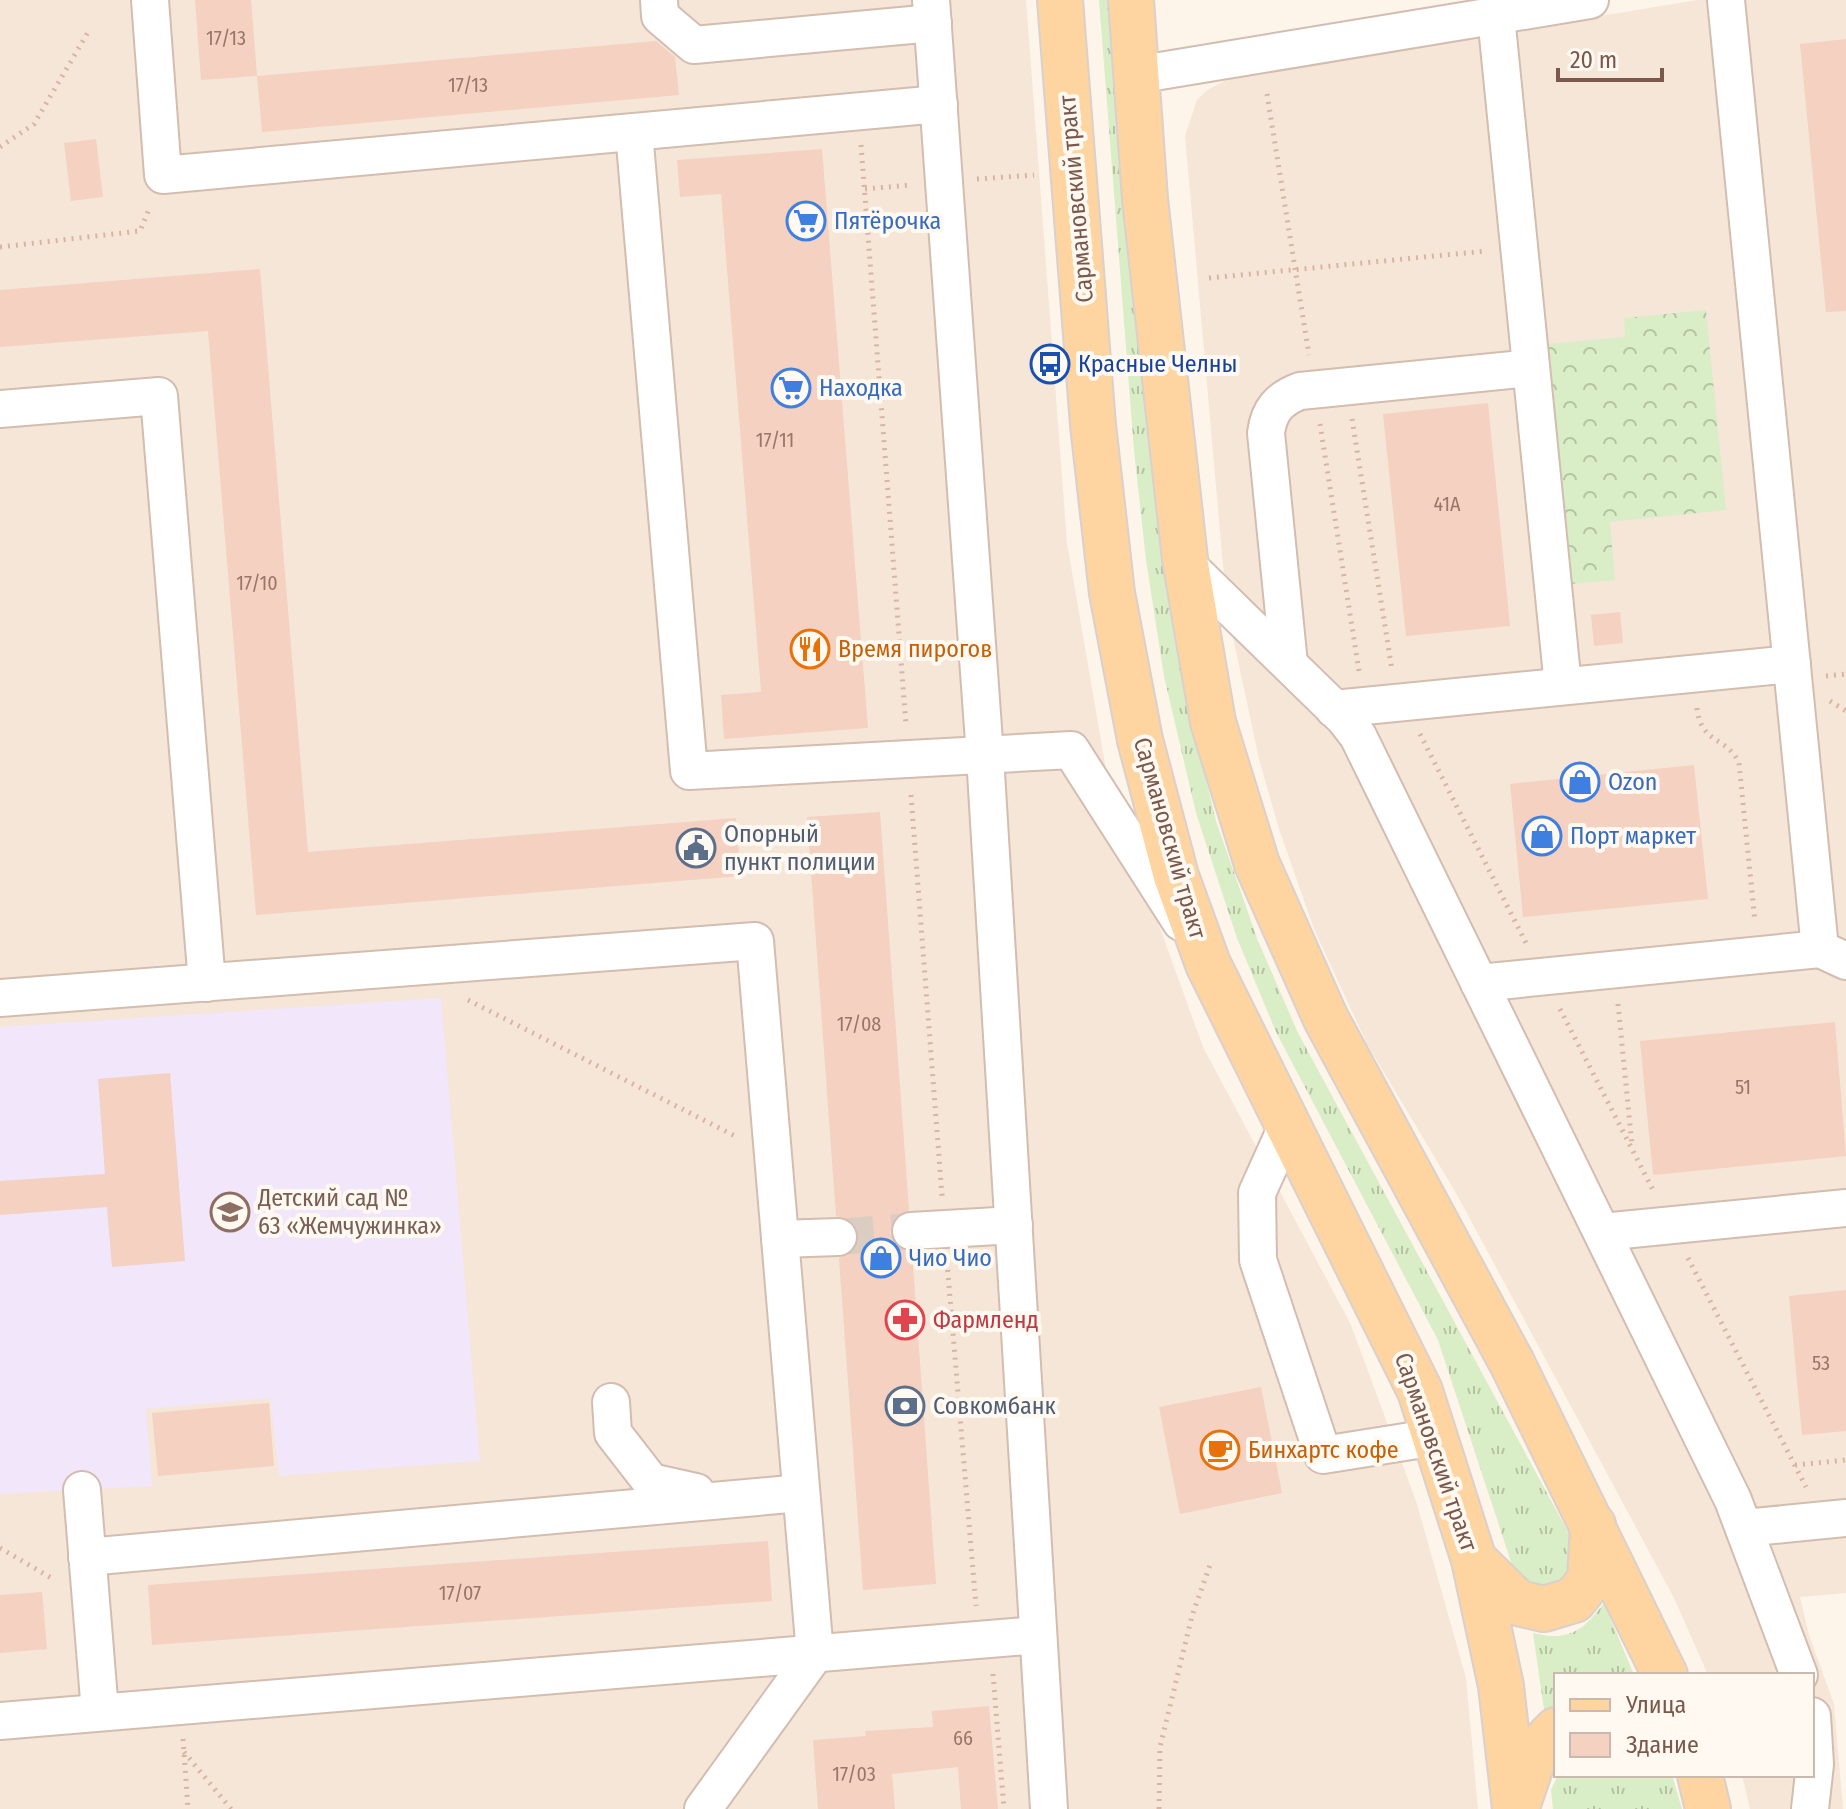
<svg xmlns="http://www.w3.org/2000/svg" width="1846" height="1809" viewBox="0 0 1846 1809" font-family="'Fira Sans Condensed',sans-serif">
<defs>
<pattern id="grass-tufts" width="24" height="20" patternUnits="userSpaceOnUse" patternTransform="scale(2)"><rect width="24" height="20" fill="#d9edc6"/><path d="M3 7l-1-3M5 7V3M7 7l1-3M15 17l-1-3M17 17v-4M19 17l1-3" fill="none" stroke="#b5c3a3"/></pattern>
<pattern id="forest-crowns" width="20" height="18" patternUnits="userSpaceOnUse" patternTransform="scale(2)"><rect width="20" height="18" fill="#d9edc6"/><path d="M2 6a3 3 0 1 1 6 0M12 15a3 3 0 1 1 6 0" fill="none" stroke="#b5c3a3"/></pattern>
</defs>
<rect width="100%" height="100%" fill="#fdf4ea"/>
<g fill="#f6e6d7">
<path d="M0,0H1026L1067,543L1109,787L1203,1047L1351,1325L1417,1504L1466,1678L1478,1809H0Z"/>
<path d="M1697,0H1846V1593L1800,1597L1809,1635L1834,1704L1843,1809H1750L1742,1775H1812V1675H1708L1674,1598L1456,1193L1367,1044L1314,929L1279,829L1259,759L1231,628L1223,565L1185,136L1197,100L1207,90L1233,77Z"/>
</g>
<path fill="#f1e6fa" d="M441,998L480,1461L279,1476L270,1398L146,1409L152,1486L0,1494V1027Z"/>
<g fill="url(#grass-tufts)">
<path d="M1099,0H1116L1152,457L1164,571L1183,682L1216,821L1258,941L1298,1033L1581,1556C1572,1588 1541,1591 1516,1577L1438,1340L1276,1032L1237,938L1196,813L1164,676L1146,560L1134,450Z"/>
<path d="M1604,1603L1634,1675H1556V1707L1545,1716L1533,1633C1568,1642 1583,1631 1604,1603Z"/>
<path d="M1558,1775H1672L1682,1809H1553L1551,1790Z"/>
</g>
<path fill="url(#forest-crowns)" d="M1706,310L1726,510L1610,522L1615,580L1571,584L1547,344L1625,337L1624,318Z"/>
<g fill="#f4d1c0">
<path d="M195,0H251L257,76L201,80Z"/>
<path d="M1846,39V311L1826,312L1800,44Z"/>
<path d="M656,41L675,57L679,95L262,132L257,76Z"/>
<path d="M96,139L103,197L71,201L64,143Z"/>
<path d="M822,149L868,728L724,739L721,695L761,692L721,194L680,197L677,160Z"/>
<path d="M260,269L308,852L736,818L741,876L256,915L208,331L0,347V290Z"/>
<path d="M1488,403L1510,626L1406,636L1383,414Z"/>
<path d="M1620,612L1623,643L1594,646L1591,615Z"/>
<path d="M1694,765L1708,899L1523,917L1510,784Z"/>
<path d="M880,812L909,1210L893,1221L890,1233L901,1249L912,1252L936,1584L863,1590L839,1258L856,1248L859,1236L848,1219L836,1216L807,817Z"/>
<path d="M1835,1022L1846,1156L1653,1175L1640,1041Z"/>
<path d="M170,1073L185,1261L112,1267L107,1207L0,1215V1181L105,1174L98,1079Z"/>
<path d="M1846,1290V1431L1802,1435L1789,1296Z"/>
<path d="M1261,1387L1282,1493L1180,1514L1159,1407Z"/>
<path d="M269,1403L274,1466L158,1476L152,1413Z"/>
<path d="M768,1541L772,1601L152,1645L148,1585Z"/>
<path d="M42,1592L47,1649L0,1653V1595Z"/>
<path d="M989,1706L998,1809H961L958,1767L892,1774L895,1809H818L813,1740L866,1736L865,1731L933,1727L932,1711Z"/>
</g>
<g fill="none" stroke-linecap="round" stroke-linejoin="round">
<path stroke="#dccdc2" stroke-width="36" stroke-dasharray="36 18" stroke-linecap="butt" d="M838,1237L911,1231"/>
<defs>
<g id="minor">
<path d="M150,0L163,175L939,104"/>
<path d="M659,0L660,16L694,45L933,23"/>
<path d="M931,0L985,756L1049,1809"/>
<path d="M1726,0L1820,949"/>
<path d="M1496,16L1563,686"/>
<path d="M1136,75L1590,0"/>
<path d="M634,132L689,771L1071,750L1181,922"/>
<path d="M0,409L159,396L207,983"/>
<path d="M1185,563L1344,718L1358,736L1733,1500L1799,1675"/>
<path d="M1289,664L1266,433C1269,410 1279,399 1300,391L1531,368"/>
<path d="M1334,709L1792,664"/>
<path d="M1479,983L1820,949L1846,961"/>
<path d="M0,998L755,941L815,1654L703,1809"/>
<path d="M1289,1122L1257,1193L1258,1260L1323,1455L1436,1437"/>
<path d="M911,1231L1014,1225"/>
<path d="M1602,1232L1846,1208"/>
<path d="M780,1239L838,1237"/>
<path d="M611,1402L613,1433L651,1482L696,1492"/>
<path d="M82,1490L100,1712"/>
<path d="M1744,1528L1846,1518"/>
<path d="M87,1557L801,1493"/>
<path d="M0,1721L1038,1635"/>
<path d="M1810,1809L1815,1764L1812,1716"/>
</g>
<g id="major">
<path d="M1060,0L1093,425L1112,593L1140,740L1176,876L1208,964L1420,1391L1474,1560L1501,1686L1515,1809"/>
<path d="M1131,0L1145,199L1185,559L1213,722L1257,864L1326,1019L1512,1363L1665,1675"/>
<path d="M1474,1560L1518,1603L1544,1609L1574,1600L1590,1580L1593,1525"/>
<path d="M1700,1775L1708,1809"/>
<path d="M1518,1804L1536,1751L1556,1730"/>
</g>
</defs>
<use href="#minor" stroke="#d3bdb1" stroke-width="40"/>
<use href="#major" stroke="#dad0cd" stroke-width="48"/>
<g stroke="#dab4a2" stroke-width="5" stroke-dasharray="2 6" stroke-linecap="butt">
<path d="M1267,94L1309,355"/>
<path d="M861,145L906,725"/>
<path d="M0,147L34,124L90,29"/>
<path d="M977,179L1034,175"/>
<path d="M865,189L911,185"/>
<path d="M0,247L140,231L150,207"/>
<path d="M1209,278L1486,251"/>
<path d="M1352,419L1392,670"/>
<path d="M1320,424L1359,671"/>
<path d="M1826,676L1846,674"/>
<path d="M1830,701L1846,711"/>
<path d="M1697,708C1701,745 1727,736 1739,763L1755,922"/>
<path d="M1420,734L1526,943"/>
<path d="M911,795L942,1196"/>
<path d="M468,1000L737,1137"/>
<path d="M1618,1004L1632,1145"/>
<path d="M1560,1009L1654,1192"/>
<path d="M1688,1258L1806,1487"/>
<path d="M947,1262L976,1606"/>
<path d="M1795,1465L1846,1460"/>
<path d="M0,1548L53,1579"/>
<path d="M993,1674L1004,1809"/>
<path d="M183,1739L188,1809"/>
<path d="M184,1752L231,1809"/>
<path d="M1159,1809L1160,1747L1192,1616L1210,1565"/>
</g>
<use href="#minor" stroke="#fff" stroke-width="36"/>
<use href="#major" stroke="#fed4a0" stroke-width="44"/>
</g>
<defs>
<symbol id="supermarket-ring" viewBox="-11 -11 22 22"><circle r="9.5" fill="#fff9f1" stroke="#3f7fe0" stroke-width="1.5"/><path d="M-6-5.5h2.5l.6 2H6L4.5 2H-2.5L-4.4-4H-6ZM-1.5 3.2a1.3 1.3 0 1 0 .1 0ZM3 3.2a1.3 1.3 0 1 0 .1 0Z" fill="#3f7fe0"/></symbol>
<symbol id="bus-ring" viewBox="-11 -11 22 22"><circle r="9.5" fill="#fff9f1" stroke="#1a4fb4" stroke-width="1.5"/><path d="M-5-6H5V4H4V6H2V4H-2V6H-4V4H-5ZM-3.5-4V0h7V-4ZM-3.5 1.2v1.5H-2V1.2ZM2 1.2v1.5H3.5V1.2Z" fill="#1a4fb4"/></symbol>
<symbol id="restaurant-ring" viewBox="-11 -11 22 22"><circle r="9.5" fill="#fff9f1" stroke="#e8710a" stroke-width="1.5"/><path d="M-5-6h1v4h1v-4h1v4h1v-4h1v5L-1.5 .5V6h-2V.5L-5-1ZM5-6V6H3V1.5H1.5Q1.5-4 5-6Z" fill="#e8710a"/></symbol>
<symbol id="shop-ring" viewBox="-11 -11 22 22"><circle r="9.5" fill="#fff9f1" stroke="#3f7fe0" stroke-width="1.5"/><path d="M-5-2.5h2.3a2.7 3.5 0 0 1 5.4 0H5L5.5 6h-11ZM-1.5-2.5h3a1.5 2.3 0 0 0-3 0Z" fill="#3f7fe0"/></symbol>
<symbol id="civic-ring" viewBox="-11 -11 22 22"><circle r="9.5" fill="#fff9f1" stroke="#5c6f8a" stroke-width="1.5"/><path d="M-.6-6.5H3V-4.5H.6V-3L4-1V1h2V6H-6V1h2V-1L-.6-3ZM-1.2 2.5V6h2.4V2.5Z" fill="#5c6f8a"/></symbol>
<symbol id="school-ring" viewBox="-11 -11 22 22"><circle r="9.5" fill="#fff9f1" stroke="#8d6e63" stroke-width="1.5"/><path d="M0-5L7-2L0 1L-7-2ZM-4 1L0 2.5L4 1V4Q0 6-4 4Z" fill="#8d6e63"/></symbol>
<symbol id="pharmacy-ring" viewBox="-11 -11 22 22"><circle r="9.5" fill="#fff9f1" stroke="#e0444e" stroke-width="1.5"/><path d="M-2-6h4v4h4v4h-4v4h-4v-4h-4v-4h4Z" fill="#e0444e"/></symbol>
<symbol id="bank-ring" viewBox="-11 -11 22 22"><circle r="9.5" fill="#fff9f1" stroke="#5c6f8a" stroke-width="1.5"/><path d="M-6-4H6V4H-6ZM0-2.3a2.3 2.3 0 1 0 0 4.6a2.3 2.3 0 1 0 0-4.6Z" fill="#5c6f8a"/></symbol>
<symbol id="cafe-ring" viewBox="-11 -11 22 22"><circle r="9.5" fill="#fff9f1" stroke="#e8710a" stroke-width="1.5"/><path d="M-5.5-4.5H6V0H3Q3 3.5 0 3.5H-2.5Q-5.5 3.5-5.5 0ZM3-3.2v2h1.7v-2ZM-6 4.5H4V6H-6Z" fill="#e8710a"/></symbol>
</defs>
<g fill-rule="evenodd">
<use href="#supermarket-ring" x="784" y="199" width="44" height="44"/>
<use href="#bus-ring" x="1028" y="342" width="44" height="44"/>
<use href="#supermarket-ring" x="769" y="366" width="44" height="44"/>
<use href="#restaurant-ring" x="788" y="627" width="44" height="44"/>
<use href="#shop-ring" x="1558" y="760" width="44" height="44"/>
<use href="#shop-ring" x="1520" y="814" width="44" height="44"/>
<use href="#civic-ring" x="674" y="826" width="44" height="44"/>
<use href="#school-ring" x="208" y="1190" width="44" height="44"/>
<use href="#shop-ring" x="859" y="1236" width="44" height="44"/>
<use href="#pharmacy-ring" x="883" y="1298" width="44" height="44"/>
<use href="#bank-ring" x="883" y="1384" width="44" height="44"/>
<use href="#cafe-ring" x="1198" y="1428" width="44" height="44"/>
</g>
<g text-anchor="middle" dominant-baseline="central" stroke-width="8" stroke-linejoin="round" paint-order="stroke">
<g font-size="20" fill="#987668">
<text x="226" y="38">17/13</text>
<text x="468" y="85">17/13</text>
<text x="775" y="440">17/11</text>
<text x="1447" y="504">41А</text>
<text x="257" y="583">17/10</text>
<text x="859" y="1024">17/08</text>
<text x="1743" y="1087">51</text>
<text x="1821" y="1363">53</text>
<text x="460" y="1593">17/07</text>
<text x="963" y="1738">66</text>
<text x="854" y="1774">17/03</text>
</g>
<g font-size="24" fill="#7a584b" stroke="#fff9f1">
<text transform="translate(1076 199) rotate(-95)">Сармановский тракт</text>
<text transform="translate(1170 838) rotate(74)">Сармановский тракт</text>
<text transform="translate(1436 1452) rotate(71)">Сармановский тракт</text>
</g>
<g font-size="24" fill="#366cbe" stroke="#fff9f1" text-anchor="start">
<text x="834" y="221">Пятёрочка</text>
<text x="819" y="388">Находка</text>
<text x="1608" y="782">Ozon</text>
<text x="1570" y="836">Порт маркет</text>
<text x="909" y="1258">Чио Чио</text>
</g>
<g font-size="24" fill="#164399" stroke="#fff9f1" text-anchor="start">
<text x="1078" y="364">Красные Челны</text>
</g>
<g font-size="24" fill="#c56008" stroke="#fff9f1" text-anchor="start">
<text x="838" y="649">Время пирогов</text>
<text x="1248" y="1450">Бинхартс кофе</text>
</g>
<g font-size="24" fill="#4e5e75" stroke="#fff9f1" text-anchor="start">
<text x="724" y="834">Опорный<tspan x="724" dy="28">пункт полиции</tspan></text>
<text x="933" y="1406">Совкомбанк</text>
</g>
<g font-size="24" fill="#785e54" stroke="#fff9f1" text-anchor="start">
<text x="258" y="1198">Детский сад №<tspan x="258" dy="28">63 «Жемчужинка»</tspan></text>
</g>
<g font-size="24" fill="#be3a42" stroke="#fff9f1" text-anchor="start">
<text x="933" y="1320">Фармленд</text>
</g>
</g>
<rect x="1554" y="1673" width="260" height="104" fill="#fff9f1" stroke="#cab9af" stroke-width="2"/>
<rect x="1570" y="1699" width="40" height="12" fill="#fed4a0" stroke="#cab9af" stroke-width="2"/>
<text x="1626" y="1713" font-size="24" fill="#7a584b">Улица</text>
<rect x="1570" y="1733" width="40" height="24" fill="#f4d1c0" stroke="#cab9af" stroke-width="2"/>
<text x="1626" y="1753" font-size="24" fill="#7a584b">Здание</text>
<path d="M1558 68v12h104v-12" fill="none" stroke="#7a584b" stroke-width="4"/>
<text x="1570" y="68" font-size="24" fill="#7a584b" stroke="#fff9f1" stroke-width="6" paint-order="stroke">20 m</text>
</svg>
